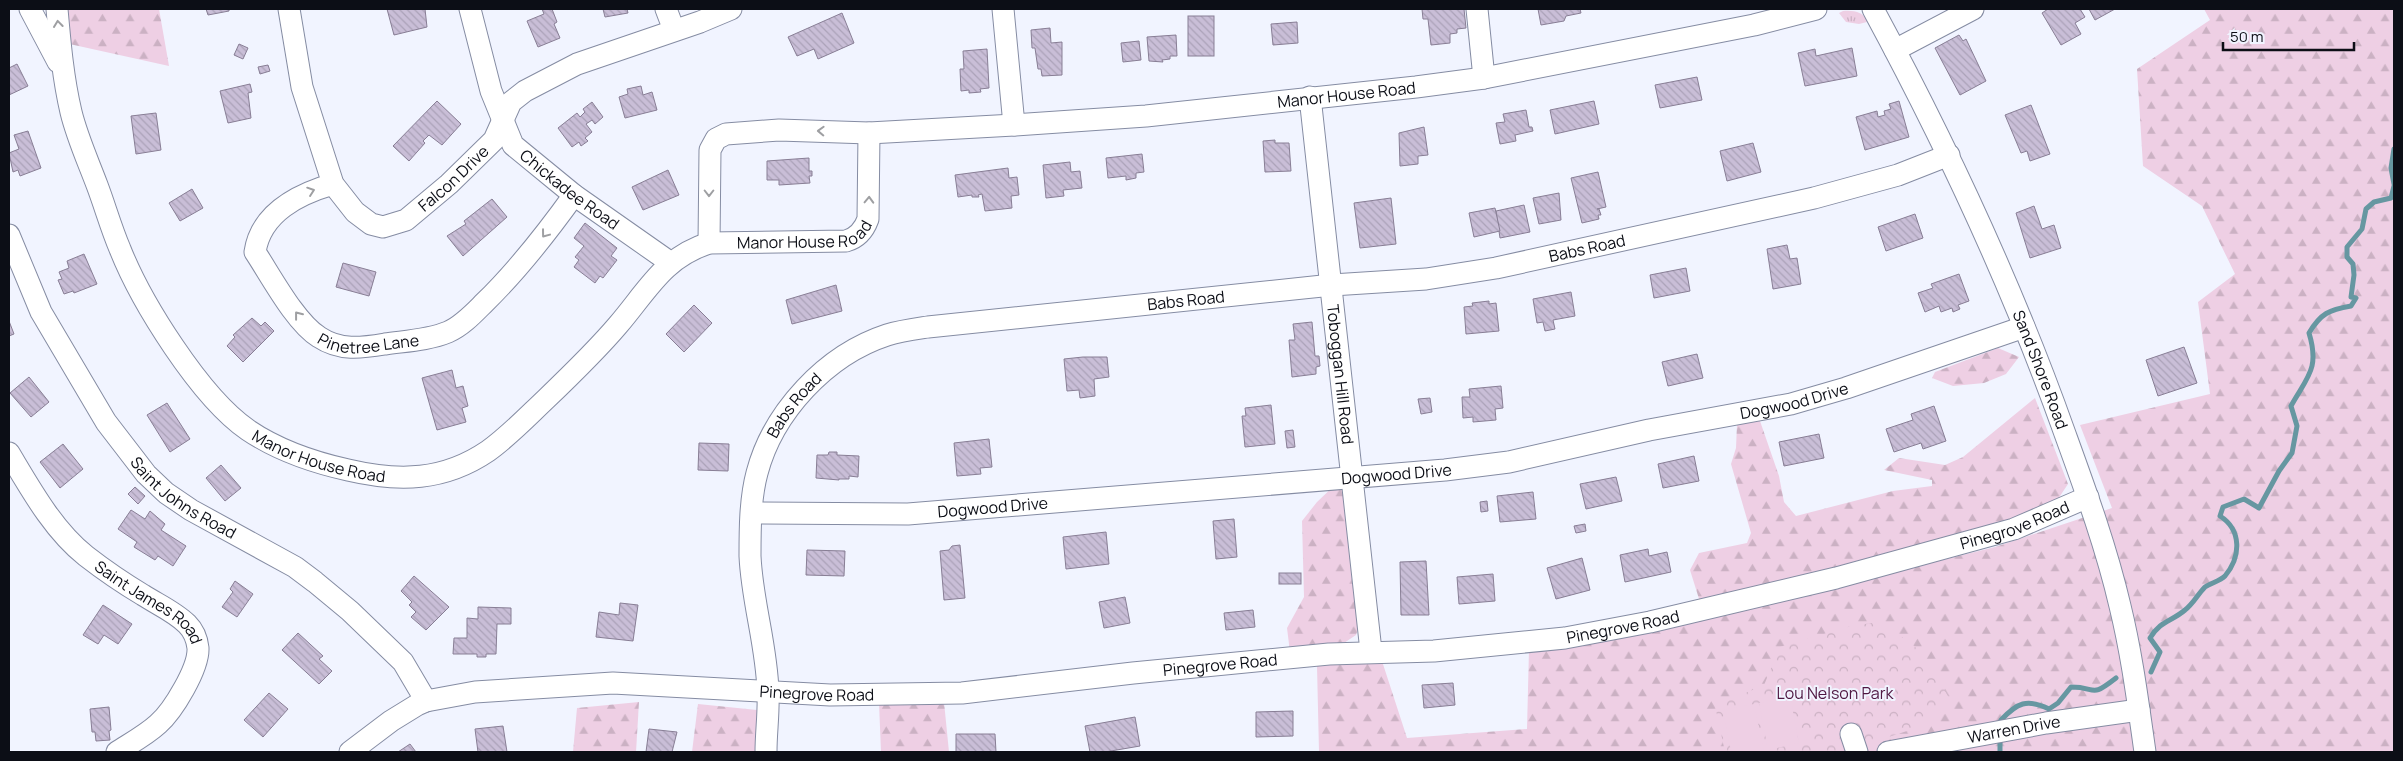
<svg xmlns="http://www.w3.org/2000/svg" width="2403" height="761" viewBox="0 0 2403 761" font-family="Manrope,sans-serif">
<defs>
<pattern id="grass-tufts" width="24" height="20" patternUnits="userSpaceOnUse" patternTransform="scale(1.25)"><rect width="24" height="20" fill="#eecfe4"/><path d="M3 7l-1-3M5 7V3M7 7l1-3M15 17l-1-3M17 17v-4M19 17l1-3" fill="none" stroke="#cbb1c3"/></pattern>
<pattern id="forest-firs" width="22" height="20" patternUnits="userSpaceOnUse" patternTransform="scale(1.25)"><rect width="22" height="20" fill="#eecfe4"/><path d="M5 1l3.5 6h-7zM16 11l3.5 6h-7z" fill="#cbb1c3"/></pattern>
<pattern id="park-crowns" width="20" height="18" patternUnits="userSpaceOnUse" patternTransform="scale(1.25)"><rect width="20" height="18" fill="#eecfe4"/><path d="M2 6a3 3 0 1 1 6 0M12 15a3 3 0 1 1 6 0" fill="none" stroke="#cbb1c3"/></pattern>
<pattern id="building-back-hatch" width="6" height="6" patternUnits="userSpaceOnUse" patternTransform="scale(1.25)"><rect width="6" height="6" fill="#c9bed7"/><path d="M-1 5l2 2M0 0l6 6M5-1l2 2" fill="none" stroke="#aba2b8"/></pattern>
</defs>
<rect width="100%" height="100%" fill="#f1f4ff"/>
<path fill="url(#grass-tufts)" d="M1843,11C1853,10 1865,12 1867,22L1859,24L1846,22L1839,13Z"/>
<g fill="url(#forest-firs)">
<path d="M63,9H159L169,66L65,43Z"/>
<path d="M2204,9H2394V752H1319L1317,666L1382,661L1407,738L1527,729L1529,649L1695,621L1995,547L2112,508L2080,425L2210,394L2198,302L2235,274L2202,206L2143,166L2137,69L2210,20Z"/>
<path d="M1998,348L2019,357L2006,374L1984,383L1953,386L1932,378L1935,372Z"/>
<path d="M2035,398L2068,484L2056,502L2008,525L1700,602L1690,570L1699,553L1747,543L1751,533L1731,464L1736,448L1737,424L1760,421L1779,476L1784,502L1796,516L1893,491L1932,486V480L1884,470L1899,458L1945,465L1963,457Z"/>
<path d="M1336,484L1342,485L1360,623L1356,635L1344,643L1290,652L1287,628L1304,597L1302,521L1317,502Z"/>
<path d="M639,702L636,752H573L577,708Z"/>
<path d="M944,702L949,752H881L879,703Z"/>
<path d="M698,704L757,710L756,752H692Z"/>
</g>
<path fill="url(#park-crowns)" d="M1872,623C1890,629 1913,641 1924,657C1928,664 1931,672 1935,678C1941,687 1947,691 1950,701L1936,718L1910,730L1843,752H1725L1715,706L1764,685L1780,647L1851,626Z"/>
<g fill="#eecfe4">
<path d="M1790,696L1799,743L1768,750L1759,703Z"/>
<path d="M1754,704L1764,751L1731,752L1723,710Z"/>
</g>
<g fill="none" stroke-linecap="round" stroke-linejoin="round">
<g stroke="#6697a1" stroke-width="5">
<path d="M2394,149L2391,168L2394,184"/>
<path d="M2151,672L2160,652L2150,638C2161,620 2171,622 2185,610C2193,604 2198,594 2205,587C2211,583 2220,581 2225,576C2241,557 2242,530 2220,516L2223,507L2244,499L2259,508L2279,471L2292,453L2297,426L2291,406C2307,377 2320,369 2309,333C2321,313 2329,310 2351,306L2356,298L2351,297L2354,275L2353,264L2347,257V247L2362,229L2366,209L2374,202L2391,198L2394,186"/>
<path d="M2001,720C2017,703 2027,698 2049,709L2058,703L2071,687C2098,687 2089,699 2116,678"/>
<path d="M2000,752V743"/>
</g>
</g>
<g fill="url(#building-back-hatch)" stroke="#887e95">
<path d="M206,9H229V11L208,15Z"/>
<path d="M387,9H425L427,27L394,35Z"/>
<path d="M542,9H552L557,22L554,24L560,38L538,47L527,21L544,14Z"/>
<path d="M603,9H627L628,13L605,17Z"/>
<path d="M1422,9H1464L1466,28L1457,29V33L1450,34V43L1431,45L1428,19H1423Z"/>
<path d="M1538,9H1580L1581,13L1566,16L1564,21L1541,25Z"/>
<path d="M2048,9H2080L2085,17L2075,23L2081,34L2061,45L2042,13Z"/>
<path d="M2089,9H2115L2095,20Z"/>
<path d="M842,13L854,43L818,59L814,49L797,56L788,37Z"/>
<rect x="1188" y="16" width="26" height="40"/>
<path d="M1297,22L1298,43L1273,45L1271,24Z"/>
<path d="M1050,28L1051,43L1062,42V75L1042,76L1041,69H1038L1035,48H1032L1031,30Z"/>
<path d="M1176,35L1177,56H1170V59L1162,60L1163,62L1149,61L1147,37Z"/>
<path d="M1959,35L1963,41L1966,39L1986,81L1960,95L1935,48Z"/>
<path d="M1139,41L1141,60L1123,62L1121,43Z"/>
<path d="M239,44L248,48L243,59L234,55Z"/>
<path d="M1852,48L1857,76L1805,86L1798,53L1815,49L1816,56Z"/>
<path d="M987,49L989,88L980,89L981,92L969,93V90L961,91L960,69H964L963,51Z"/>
<path d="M17,64L28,86L9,95V68Z"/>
<path d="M268,65L270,71L260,74L258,67Z"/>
<path d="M1697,77L1702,100L1660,108L1655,85Z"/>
<path d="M250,84L252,92L248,93L251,118L228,123L220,91Z"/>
<path d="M641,86L643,95L652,92L657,110L625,118L619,97L628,94L627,89Z"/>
<path d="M437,101L461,124L442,145L429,135L423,141L425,143L409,161L393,146Z"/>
<path d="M1594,101L1599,124L1555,134L1550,110Z"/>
<path d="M1899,101L1909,137L1865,150L1856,117L1877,111L1878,117L1885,115L1884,111L1891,109L1889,104Z"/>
<path d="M592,102L603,117L595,124L592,120L586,124L592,132L585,138L588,141L581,146L579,142L572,147L558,128L577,113L580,117L585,112L583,109Z"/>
<path d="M2031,105L2050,154L2030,161L2027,151L2021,153L2005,115Z"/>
<path d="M1526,110L1529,127H1532L1533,131L1515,135L1516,141L1500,144L1496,123L1505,122L1503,114Z"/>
<path d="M156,113L161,150L136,154L131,116Z"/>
<path d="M1424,127L1428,155L1418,156V164L1400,166L1399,133Z"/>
<path d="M28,131L41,168L20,176L18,170L13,172L9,153L19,149L14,135Z"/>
<path d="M1275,140V143H1289L1291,171L1265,172L1263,141Z"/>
<path d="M1753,143L1761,172L1727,181L1720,151Z"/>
<path d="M1142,154L1144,172L1136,173V178L1126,180V176L1108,178L1106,158Z"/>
<path d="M809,158V171H812V176H809L810,183L779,185V180H767V161Z"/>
<path d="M1070,162L1071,172L1080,171L1082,188L1063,190L1064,196L1046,198L1043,165Z"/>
<path d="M1008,168L1009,178L1017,177L1019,195L1011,196L1012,208L985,211L982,194L978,195L979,197H972V195L958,197L955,175Z"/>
<path d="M668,170L679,195L643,210L632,187Z"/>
<path d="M1598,172L1606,207L1597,209H1599L1601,215H1598L1599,219L1582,223L1571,178Z"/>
<path d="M192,189L203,208L180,221L169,203Z"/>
<path d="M1559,193L1561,220L1539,224L1533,198Z"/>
<path d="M1391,198L1396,244L1360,248L1354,203Z"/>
<path d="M492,199L507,217L463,256L447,236L466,224L464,221Z"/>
<path d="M1524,205L1530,232L1500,238L1496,211Z"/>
<path d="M2034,206L2042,229L2054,225L2061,248L2030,258L2016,213Z"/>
<path d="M1495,208L1500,231L1474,237L1469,213Z"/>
<path d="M1915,214L1923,238L1886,251L1878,227Z"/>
<path d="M585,223L617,248L611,256L617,260L603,278L600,276L595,283L574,267L579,260L575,257L584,246L574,238Z"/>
<path d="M1787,245L1790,259L1797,258L1801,284L1773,289L1767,249Z"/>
<path d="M84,254L97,284L74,293L73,291L64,294L58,280L62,279L59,272L69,268L67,261Z"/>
<path d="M343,263L376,272L369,296L336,287Z"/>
<path d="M1686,268L1690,291L1654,298L1650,275Z"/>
<path d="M1959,274L1969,301L1958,305L1960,309L1953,312L1952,308L1941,312L1939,306L1925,312L1918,293L1933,288L1931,284Z"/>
<path d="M836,285L842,311L792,324L786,300Z"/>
<path d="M1571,292L1575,316L1553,320L1555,329L1545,331L1543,322L1537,323L1533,299Z"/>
<path d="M1489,301V304L1496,303L1499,331L1466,334L1464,307L1473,306L1472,303Z"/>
<path d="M694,305L712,323L684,352L666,334Z"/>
<path d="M252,318L261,326L265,322L274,331L243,362L227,346L235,337L233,335Z"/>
<path d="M9,321L14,334L9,336Z"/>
<path d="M1312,322L1315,356H1319L1320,366L1316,367V374L1292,377L1289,340H1295L1293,324Z"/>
<path d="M2184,347L2197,383L2158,396L2146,360Z"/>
<path d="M1697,354L1703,378L1668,386L1662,362Z"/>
<path d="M1083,357H1107L1109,377L1094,379L1095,396L1080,398L1079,390L1067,391L1064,359Z"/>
<path d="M452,370L456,388L463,386L468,406L462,408L466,422L437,430L422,378Z"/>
<path d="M29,377L49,402L31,417L10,393Z"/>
<path d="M1501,386L1503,408L1495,409L1496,420L1473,422V417L1463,418L1462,397H1470L1469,389Z"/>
<path d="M1430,398L1432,412L1421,414L1418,399Z"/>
<path d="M167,403L190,439L170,452L147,415Z"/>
<path d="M1271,405L1275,444L1245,447L1242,416H1246L1245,408Z"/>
<path d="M1934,406L1946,441L1923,449L1921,443L1894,452L1886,429L1913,420L1911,414Z"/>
<path d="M1293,430L1295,447L1287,448L1285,431Z"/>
<path d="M1819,434L1824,458L1784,466L1779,442Z"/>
<path d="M989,439L992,467L980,468L981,474L957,476L954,443Z"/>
<path d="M699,443L729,444L728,471L698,470Z"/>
<path d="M63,444L83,469L60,488L40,462Z"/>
<path d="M829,452H837V455L859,456L858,477L849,476V479H839V480L816,478L817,455H828Z"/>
<path d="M1694,456L1699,481L1663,488L1658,464Z"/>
<path d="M221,465L241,488L225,501L206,478Z"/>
<path d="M1616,477L1622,501L1586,509L1580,484Z"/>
<path d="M135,487L145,496L138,504L128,494Z"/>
<path d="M1533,492L1536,519L1500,522L1497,496Z"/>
<path d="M1487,501L1488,511L1481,512L1480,502Z"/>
<path d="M131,510L145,519L150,511L165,524L161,530L186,546L173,566L158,556L155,560L134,547L137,542L118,529Z"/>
<path d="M1234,519L1237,557L1216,559L1213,521Z"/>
<path d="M1585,524L1586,531L1576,533L1574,526Z"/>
<path d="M1106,532L1109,564L1066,569L1063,537Z"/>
<path d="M960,545L965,598L944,600L940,551L949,550L952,546Z"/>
<path d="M1648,549L1649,556L1667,552L1671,572L1625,582L1620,555Z"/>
<path d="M807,550L845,551L844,576L806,575Z"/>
<path d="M1582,558L1590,590L1556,599L1547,568Z"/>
<path d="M1426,561L1429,615H1401L1400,562Z"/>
<rect x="1279" y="573" width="22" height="11"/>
<path d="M1493,574L1495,601L1459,604L1457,577Z"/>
<path d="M414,576L449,607L426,630L411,617L416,612L409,605L412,602L401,591Z"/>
<path d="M235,581L253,594L237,617L222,607L233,592L230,589Z"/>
<path d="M1125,597L1130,623L1104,628L1099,602Z"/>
<path d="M620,603L638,605L633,641L596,637L599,612L619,615Z"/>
<path d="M103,605L132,624L118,644L104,635L98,644L83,635Z"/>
<path d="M478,607L511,608V624H497L496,654H486V657H477V654H453L454,638H467V618L478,619Z"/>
<path d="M1253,610L1255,627L1226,630L1224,613Z"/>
<path d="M298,633L323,656L319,659L332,671L319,684L282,650Z"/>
<path d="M1453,683L1455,705L1424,708L1422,685Z"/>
<path d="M269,693L288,709L263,737L244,720Z"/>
<path d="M109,707L111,730L109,731L110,740L96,741L95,732H92L90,709Z"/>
<path d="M1293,711V736L1256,737V712Z"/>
<path d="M1135,717L1140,746L1105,752H1090L1085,726Z"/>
<path d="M503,726L507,752H478L475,729Z"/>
<path d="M649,729L677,732L672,752H646Z"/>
<path d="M956,734H995L996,752H956Z"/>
<path d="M410,744L416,752H398Z"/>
</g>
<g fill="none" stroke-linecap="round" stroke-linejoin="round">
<defs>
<g id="minor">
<path d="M30,9L58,62"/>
<path id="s1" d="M57,9C60,43 63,78 71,112C77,137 88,161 97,185C105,206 111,228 120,249C141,302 200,397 248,430C279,451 312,462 348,470C399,482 444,481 488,451C509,436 527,417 546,399C571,375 596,351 618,325C648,290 663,258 709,243L846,241C857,238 864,230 868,219L869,133"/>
<path id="s2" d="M289,9L302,87L333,184L355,212L371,224L383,227L406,220L449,184L494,140L511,102L525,91L577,64L700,22L731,9"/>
<path id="s3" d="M470,9L491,91L513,145L574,195L671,263"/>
<path d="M666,9L674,30"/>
<path d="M1003,9L1014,125"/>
<path d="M1477,9L1484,78"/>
<path id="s4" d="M1873,9C1947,146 2012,285 2064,431C2085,489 2106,546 2120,606C2132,655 2138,703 2145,752"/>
<path d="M1895,50L1973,9"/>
<path id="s5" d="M1310,97L1371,651"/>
<path id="s6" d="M333,184C299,194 261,212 255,252C271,276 295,322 319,337C340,351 361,348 385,344C406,341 429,340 448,332C462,326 474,313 484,303C518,270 546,234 574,195"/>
<path id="s7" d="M9,235L41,312L106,422L146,474L166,493L191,510L295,567L315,582L350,611L403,662L426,701"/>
<path id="s8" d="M709,243L710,150L716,139L726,134L779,130L869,133L1014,125L1146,116L1416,87L1484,78L1754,25L1816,9"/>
<path id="s9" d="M9,453C30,488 53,530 86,556C104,570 123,583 143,595C157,604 175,612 187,624C193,630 197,639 198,648C199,668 173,711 158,724C146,735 131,743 117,752"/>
<path id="s10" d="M752,513L908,514L1445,470L1509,462L1649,430L1791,404L1846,388L2024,327"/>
<path d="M1851,734L1857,752"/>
<path id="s11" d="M350,752L391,721L417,705L426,701L475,692L613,683L830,695L962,693L1133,673L1329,654L1434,651L1565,638L1650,622L1836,578L2014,529L2088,497"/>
<path id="s12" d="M766,752C766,732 769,712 768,692C767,646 752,602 750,556C750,530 750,499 757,473C773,412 826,355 887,335C900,331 915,329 928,327L1332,285L1426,279L1496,268L1814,198L1898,175L1949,155"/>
<path id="s13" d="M1888,752L2046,723L2139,710"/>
</g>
</defs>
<use href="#minor" stroke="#858ca3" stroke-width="23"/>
<use href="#minor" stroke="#fff" stroke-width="21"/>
</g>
<defs><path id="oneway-chevron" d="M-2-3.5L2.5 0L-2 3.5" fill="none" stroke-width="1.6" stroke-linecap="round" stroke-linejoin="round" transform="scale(1.25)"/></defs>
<g stroke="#9e9fa2">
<use href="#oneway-chevron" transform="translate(58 24) rotate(-97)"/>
<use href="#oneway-chevron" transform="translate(821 131) rotate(-178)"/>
<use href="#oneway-chevron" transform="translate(311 191) rotate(-19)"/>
<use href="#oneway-chevron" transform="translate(709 193) rotate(90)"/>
<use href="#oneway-chevron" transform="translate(869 200) rotate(-88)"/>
<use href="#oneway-chevron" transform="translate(545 234) rotate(127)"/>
<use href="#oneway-chevron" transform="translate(298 315) rotate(-128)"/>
</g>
<g text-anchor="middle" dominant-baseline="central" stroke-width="4" stroke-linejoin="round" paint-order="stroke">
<g font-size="16" fill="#0c0e16" stroke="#f1f4ff">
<text stroke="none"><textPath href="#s8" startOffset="739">Manor House Road</textPath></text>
<text stroke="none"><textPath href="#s2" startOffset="336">Falcon Drive</textPath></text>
<text stroke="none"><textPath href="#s3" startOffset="215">Chickadee Road</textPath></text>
<text stroke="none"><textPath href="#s1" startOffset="1131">Manor House Road</textPath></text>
<text stroke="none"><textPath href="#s12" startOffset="1184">Babs Road</textPath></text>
<text stroke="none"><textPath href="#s12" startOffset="779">Babs Road</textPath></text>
<text stroke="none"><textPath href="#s6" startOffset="268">Pinetree Lane</textPath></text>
<text stroke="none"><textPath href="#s4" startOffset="398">Sand Shore Road</textPath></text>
<text stroke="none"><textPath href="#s5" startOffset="279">Toboggan Hill Road</textPath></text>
<text stroke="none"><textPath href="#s10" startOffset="1051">Dogwood Drive</textPath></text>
<text stroke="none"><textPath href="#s12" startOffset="359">Babs Road</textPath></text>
<text stroke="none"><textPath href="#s1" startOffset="550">Manor House Road</textPath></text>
<text stroke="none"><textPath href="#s10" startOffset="646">Dogwood Drive</textPath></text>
<text stroke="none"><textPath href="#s7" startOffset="321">Saint Johns Road</textPath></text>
<text stroke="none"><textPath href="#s10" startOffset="241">Dogwood Drive</textPath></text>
<text stroke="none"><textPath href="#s11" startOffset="1699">Pinegrove Road</textPath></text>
<text stroke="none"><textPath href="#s9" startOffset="208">Saint James Road</textPath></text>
<text stroke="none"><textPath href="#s11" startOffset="1294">Pinegrove Road</textPath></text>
<text stroke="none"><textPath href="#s11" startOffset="889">Pinegrove Road</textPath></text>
<text stroke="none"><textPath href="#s11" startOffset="484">Pinegrove Road</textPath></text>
<text stroke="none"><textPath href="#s13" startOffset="128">Warren Drive</textPath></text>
</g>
<g font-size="16" fill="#4f1742" stroke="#f1f4ff">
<text x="1835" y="693">Lou Nelson Park</text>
</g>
</g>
<rect width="2403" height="761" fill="none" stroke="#0c0e16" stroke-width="20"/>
<path d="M2223 42v8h131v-8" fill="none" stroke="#0c0e16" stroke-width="2.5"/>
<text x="2230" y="42" font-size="15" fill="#0c0e16" stroke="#f1f4ff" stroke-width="4" paint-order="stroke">50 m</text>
</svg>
